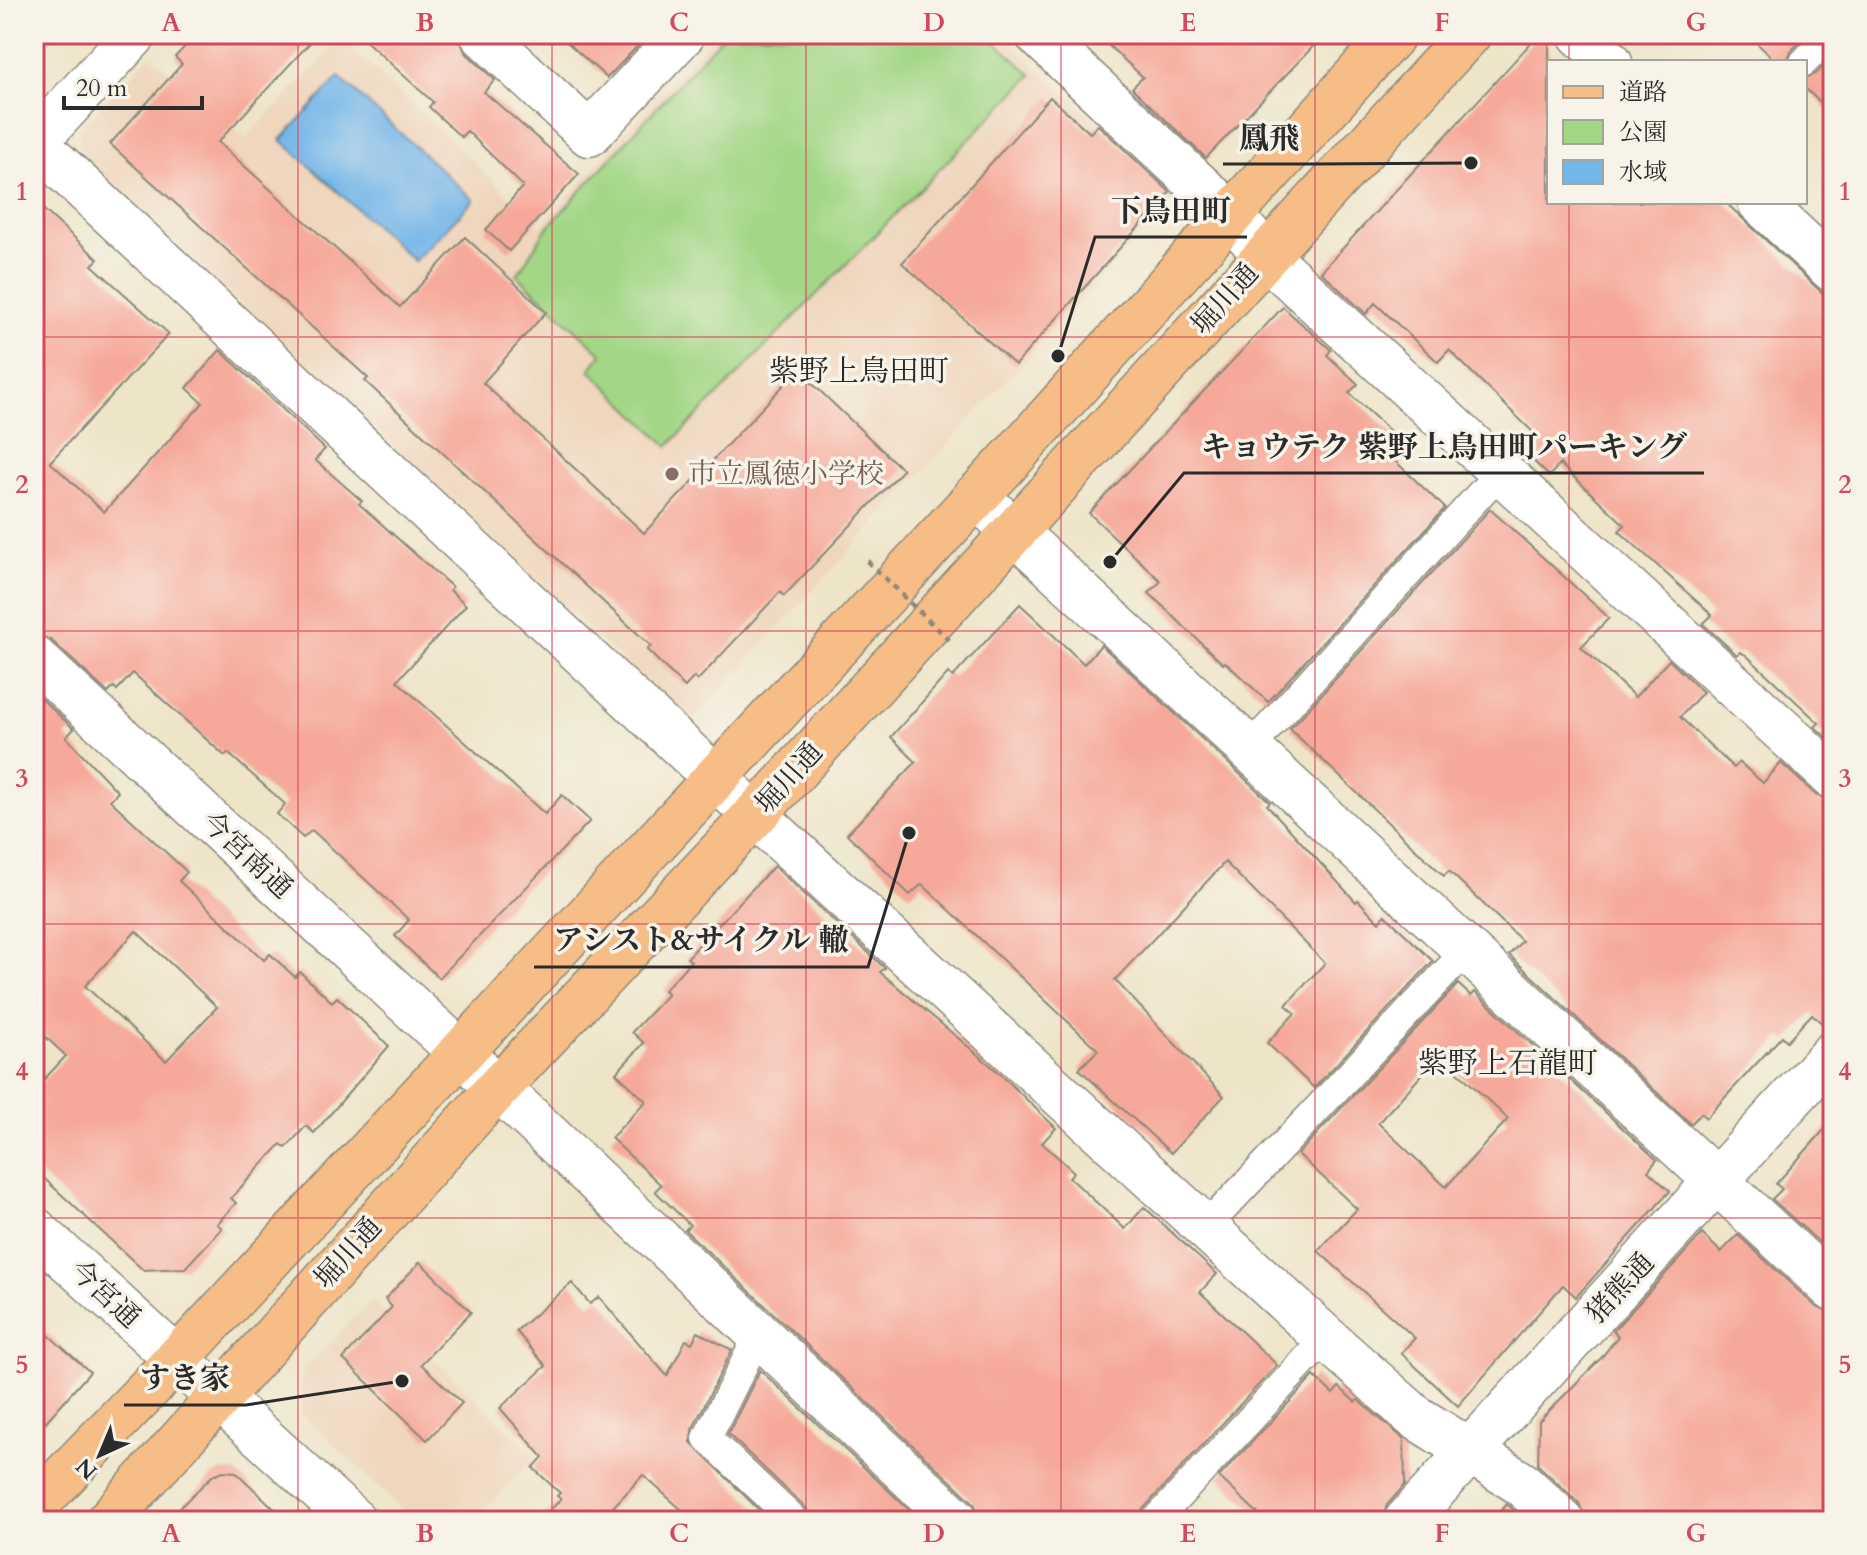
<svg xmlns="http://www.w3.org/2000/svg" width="1867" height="1555" viewBox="0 0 1867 1555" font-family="Cardo,'Noto Serif JP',serif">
<rect width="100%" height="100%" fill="#f7f3e8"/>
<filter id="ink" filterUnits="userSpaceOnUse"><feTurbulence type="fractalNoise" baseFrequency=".0125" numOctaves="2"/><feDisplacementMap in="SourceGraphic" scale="16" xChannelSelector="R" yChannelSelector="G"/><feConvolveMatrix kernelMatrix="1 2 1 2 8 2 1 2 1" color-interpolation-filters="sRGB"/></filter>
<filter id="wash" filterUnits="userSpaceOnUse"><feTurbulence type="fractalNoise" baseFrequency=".006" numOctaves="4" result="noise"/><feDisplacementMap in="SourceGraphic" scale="32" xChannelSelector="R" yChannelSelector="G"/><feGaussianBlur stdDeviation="1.8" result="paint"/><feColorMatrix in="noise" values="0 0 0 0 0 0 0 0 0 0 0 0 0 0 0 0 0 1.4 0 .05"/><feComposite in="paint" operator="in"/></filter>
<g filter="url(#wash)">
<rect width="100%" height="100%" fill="#eee5c9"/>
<g fill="#efd6bc">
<path d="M715,34H1001L1177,196L690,723L80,154L79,128L151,55L245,139L342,39L541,226Z"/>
<path d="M372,1300L536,1456L474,1521H415L301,1414L302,1372Z"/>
</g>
<path fill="#a3d786" stroke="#678158" stroke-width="2" d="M724,34H987L1032,75L668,446L590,370L602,354L517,275L546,229Z"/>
<path fill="#73b6e9" stroke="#4f708a" stroke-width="2" d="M339,77L474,200L414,261L281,140Z"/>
<g id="blocks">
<g fill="#f6a99a" fill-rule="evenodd">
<path d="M197,34H318L218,142L400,307L465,237L546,312L483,383L644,533L798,370L903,470L784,596L780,592L697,681L694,677L685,687L647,650L651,646L365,381L368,378L110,144L182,64L175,57Z"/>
<path d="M358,34H458L465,52L495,80L484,92L579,174L509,251L486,230L523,186L467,131L461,137L429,107L433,102Z"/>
<path d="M558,34H649L607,78Z"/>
<path d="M1096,34H1325L1206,158L1132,88L1143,77Z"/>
<path d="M1539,34H1549V202H1725L1833,303V743L1815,727L1819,723L1746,655L1740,652L1737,655L1703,624L1712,615L1619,531L1625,525L1560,464L1549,476L1523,451L1537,436L1449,350L1438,362L1375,303L1366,314L1321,272Z"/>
<path d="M1747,34H1807L1791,51L1787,62H1777Z"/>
<path d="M1833,56V115L1805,88V78L1816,74Z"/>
<path d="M1050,97L1090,133L1098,125L1170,192L1015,365L902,263Z"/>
<path d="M34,201L98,259L92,265L169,334L50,462L104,512L203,403L187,388L220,350L325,449L315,460L362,501L359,504L452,587L450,590L466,605L397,681L545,814L562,795L590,821L439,978L395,936L409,920L312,830L303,838L277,814L285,804L228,753L225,756L133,673L117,690L114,687L108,693L51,640L34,634Z"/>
<path d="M1283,307L1331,350L1327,355L1358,384L1349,393L1407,447L1395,461L1445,508L1268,702L1225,662L1223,664L1149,593L1161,581L1089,513Z"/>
<path d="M1490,509L1609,618L1581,647L1635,697L1669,660L1703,692L1680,717L1734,768L1739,762L1763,783L1781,763L1816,795L1833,801V1029H1828L1812,1014L1787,1041L1782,1036L1706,1118L1701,1113L1691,1124L1509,955L1522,941L1449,871L1444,876L1290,729Z"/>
<path d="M1020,604L1084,664L1101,645L1270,802L1267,805L1356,902L1358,900L1379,922L1385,915L1433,961L1314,1088L1267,1043L1295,1013L1286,1005L1325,963L1225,862L1115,980L1224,1096L1171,1153L1079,1069L1098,1050L922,884L910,895L847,834L916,762L891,737L948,673L953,677Z"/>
<path d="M34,692L74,729L66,737L118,792L110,800L187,872L179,881L264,960L270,954L295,977L300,972L332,1002L337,997L389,1046L314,1133L306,1126L286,1148L281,1144L231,1198L236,1203L217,1224L222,1228L185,1268L143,1270L34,1169V1090L66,1056L34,1026ZM136,931L217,1007L166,1061L85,986Z"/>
<path d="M774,866L885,968L880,972L997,1071L1056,1128L1042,1143L1074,1172L1069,1177L1125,1229L1144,1207L1217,1274L1200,1292L1277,1365L1143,1509L1138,1521H981L974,1503L685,1230L690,1225L655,1191L661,1185L611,1138L646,1101L616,1073L644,1043L632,1032L668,994L664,990L691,961L687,958Z"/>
<path d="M1458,984L1471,996L1475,992L1657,1160L1648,1171L1670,1191L1576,1297L1563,1285L1458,1406L1401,1353L1415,1338L1318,1251L1357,1209L1298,1154ZM1440,1055L1508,1119L1446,1187L1378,1123Z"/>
<path d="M1833,1120V1255L1772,1199L1782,1189L1776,1184Z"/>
<path d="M1702,1234L1721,1252L1738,1235L1816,1307L1833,1313V1506L1818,1521H1586L1579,1503L1538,1465L1539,1421L1602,1357L1618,1336L1613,1331Z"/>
<path d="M420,1262L471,1312L421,1364L462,1403L427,1440L343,1359L392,1307L385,1299Z"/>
<path d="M572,1283L590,1304L599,1297L667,1376L686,1340L692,1343L698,1332L732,1350L692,1430L691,1442L770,1521H694L643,1475L600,1521H540L561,1499L557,1496L560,1493L533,1468L543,1457L500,1408L546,1366L516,1331Z"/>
<path d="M34,1322L90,1372L34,1435Z"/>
<path d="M760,1370L921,1521H812L807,1509L728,1434Z"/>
<path d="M1314,1376L1333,1394L1339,1387L1355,1402L1358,1400L1404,1439L1405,1485L1387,1505L1382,1521H1266L1219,1477Z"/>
<path d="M223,1471L236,1472L287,1521H166L213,1475Z"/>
<path d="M1507,1504L1525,1521H1492Z"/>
</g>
</g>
</g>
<g filter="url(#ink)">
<use href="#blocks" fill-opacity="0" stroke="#8c887a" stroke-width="2"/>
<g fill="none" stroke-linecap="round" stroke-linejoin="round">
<defs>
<g id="service">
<path d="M1804,62L1831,34"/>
<path d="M1248,750L1501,471"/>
<path d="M1205,1228L1466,951"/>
<path d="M758,1336L707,1438L795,1521"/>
<path d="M1155,1521L1326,1338"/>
</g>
<g id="minor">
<path d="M482,34L589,134L683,34"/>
<path d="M1037,34L1231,215L1265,255L1833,777"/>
<path d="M1580,34L1610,62"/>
<path d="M34,142L755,815L1326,1338L1414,1416L1522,1484L1562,1521"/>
<path d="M34,143L135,34"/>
<path d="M1760,202L1833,270"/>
<path d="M976,496L1833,1289"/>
<path d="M34,658L460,1052L957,1521"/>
<path d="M1406,1521L1833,1053"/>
</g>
<path id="tertiary" d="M34,1229L354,1521"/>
<g id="primary">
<path d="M34,1507L177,1359L1010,460L1394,34"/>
<path d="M108,1521L497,1089L755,815L1469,34"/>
</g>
</defs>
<use href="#service" stroke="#8c887a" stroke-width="31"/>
<use href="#minor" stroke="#8c887a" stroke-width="47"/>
<use href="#tertiary" stroke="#8c887a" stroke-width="47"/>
<use href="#primary" stroke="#8c887a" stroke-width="47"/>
<use href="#service" stroke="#fff" stroke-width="28"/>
<use href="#minor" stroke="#fff" stroke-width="44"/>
<use href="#tertiary" stroke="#fff" stroke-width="44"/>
<use href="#primary" stroke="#f6be86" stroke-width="44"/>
<path stroke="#8c887a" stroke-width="5" stroke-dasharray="6 6" stroke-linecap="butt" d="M867,561L951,642"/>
</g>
</g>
<path fill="none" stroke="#d1495b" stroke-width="2" stroke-opacity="0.55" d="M298,34V1521M552,34V1521M806,34V1521M1061,34V1521M1315,34V1521M1569,34V62M1569,202V1521M34,337H1833M34,631H1833M34,924H1833M34,1218H1833"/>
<circle fill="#8d6e63" stroke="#f7f3e8" stroke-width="3" cx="672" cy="474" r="8"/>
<g text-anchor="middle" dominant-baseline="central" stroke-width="7" stroke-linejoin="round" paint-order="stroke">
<g font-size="28" fill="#2b2b2b" stroke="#f7f3e8">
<text transform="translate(1225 299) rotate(-48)">堀川通</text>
<text transform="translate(789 778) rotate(-48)">堀川通</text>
<text transform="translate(247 855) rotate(43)">今宮南通</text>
<text transform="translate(348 1253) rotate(-48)">堀川通</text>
<text transform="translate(1620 1288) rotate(-47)">猪熊通</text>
<text transform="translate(105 1294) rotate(43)">今宮通</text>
</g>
<g font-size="28" fill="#785e54" stroke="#f7f3e8" text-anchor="start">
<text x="688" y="474">市立鳳徳小学校</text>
</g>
<g font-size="30" fill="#2b2b2b" stroke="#f7f3e8">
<text x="859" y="371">紫野上鳥田町</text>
<text x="1508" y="1063">紫野上石龍町</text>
</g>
</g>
<path fill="none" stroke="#2b2b2b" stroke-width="3" d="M1471 163L1315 164H1223M1058 356L1095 237H1247M1110 562L1184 473H1704M909 833L868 967H534M402 1381L246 1405H124"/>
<g fill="#2b2b2b" stroke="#f7f3e8" stroke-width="3">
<circle cx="1471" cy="163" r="8"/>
<circle cx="1058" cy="356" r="8"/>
<circle cx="1110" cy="562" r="8"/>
<circle cx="909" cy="833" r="8"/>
<circle cx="402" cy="1381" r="8"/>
</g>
<g font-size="30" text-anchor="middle" font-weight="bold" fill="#2b2b2b" stroke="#f7f3e8" stroke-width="7" stroke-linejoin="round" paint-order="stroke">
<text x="1269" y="148">鳳飛</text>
<text x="1171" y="221">下鳥田町</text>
<text x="1444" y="457">キョウテク 紫野上鳥田町パーキング</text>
<text x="701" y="950">アシスト&amp;サイクル 轍</text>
<text x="185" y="1388">すき家</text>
</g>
<rect width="1867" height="1555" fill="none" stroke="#f7f3e8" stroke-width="88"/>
<rect x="1547" y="60" width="260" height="144" fill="#f7f3e8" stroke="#a5a39c" stroke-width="2"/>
<rect x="1563" y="86" width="40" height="12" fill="#f6be86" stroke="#a5a39c" stroke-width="2"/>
<text x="1619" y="100" font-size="24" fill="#2b2b2b">道路</text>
<rect x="1563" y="120" width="40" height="24" fill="#a3d786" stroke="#a5a39c" stroke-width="2"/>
<text x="1619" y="140" font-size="24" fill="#2b2b2b">公園</text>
<rect x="1563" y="160" width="40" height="24" fill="#73b6e9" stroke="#a5a39c" stroke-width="2"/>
<text x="1619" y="180" font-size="24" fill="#2b2b2b">水域</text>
<g transform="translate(100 1455) rotate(224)" stroke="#f7f3e8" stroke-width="6" paint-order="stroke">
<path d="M0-6L14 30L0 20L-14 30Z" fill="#2b2b2b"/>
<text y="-12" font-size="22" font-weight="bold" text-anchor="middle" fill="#2b2b2b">N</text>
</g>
<path d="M64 96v12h138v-12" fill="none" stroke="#2b2b2b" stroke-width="4"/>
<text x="76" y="96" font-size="24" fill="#2b2b2b" stroke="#f7f3e8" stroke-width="6" paint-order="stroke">20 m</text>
<rect x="44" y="44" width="1779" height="1467" fill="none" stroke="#d1495b" stroke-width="3"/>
<g font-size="26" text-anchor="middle" font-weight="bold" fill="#d1495b">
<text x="171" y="31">A</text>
<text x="425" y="31">B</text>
<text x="679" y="31">C</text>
<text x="934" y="31">D</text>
<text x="1188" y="31">E</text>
<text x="1442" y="31">F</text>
<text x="1696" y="31">G</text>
<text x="22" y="200">1</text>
<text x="1845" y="200">1</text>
<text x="22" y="493">2</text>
<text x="1845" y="493">2</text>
<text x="22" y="787">3</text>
<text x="1845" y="787">3</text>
<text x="22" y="1080">4</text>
<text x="1845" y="1080">4</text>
<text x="22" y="1373">5</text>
<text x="1845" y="1373">5</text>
<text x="171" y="1542">A</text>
<text x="425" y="1542">B</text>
<text x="679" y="1542">C</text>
<text x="934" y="1542">D</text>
<text x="1188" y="1542">E</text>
<text x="1442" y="1542">F</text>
<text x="1696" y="1542">G</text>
</g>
</svg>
